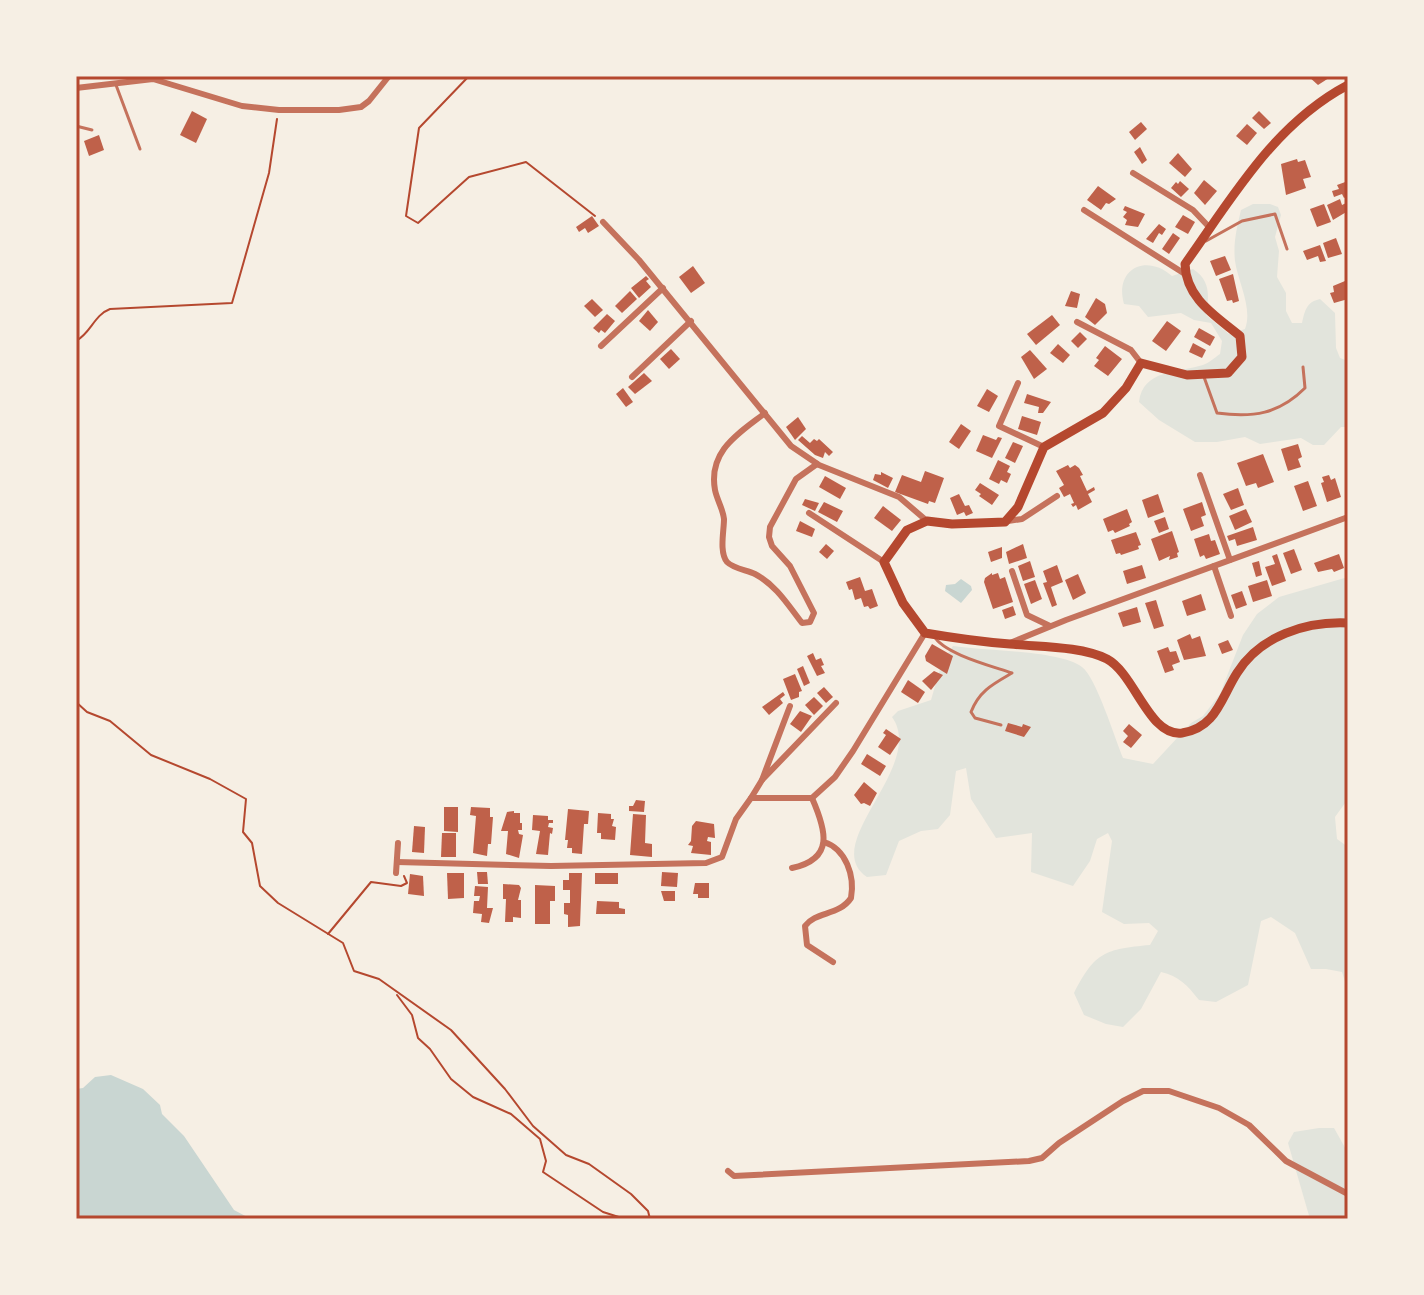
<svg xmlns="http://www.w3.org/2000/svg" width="1424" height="1295" viewBox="0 0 1424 1295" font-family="'Space Grotesk',sans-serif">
<rect width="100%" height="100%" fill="#f6efe4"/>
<g fill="#e2e4dc">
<path d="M1253,204H1270L1278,207L1281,215L1275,237L1279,251L1277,277L1286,293V311L1292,323H1302C1305,311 1306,302 1320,299L1335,313L1336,348L1340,358L1348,361V427H1341L1324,445H1313L1301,438L1260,444L1245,437L1217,442H1195L1159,420L1139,402C1143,369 1178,373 1203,365C1209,363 1214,358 1220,354L1222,341L1211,323L1194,320L1181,313L1148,317L1139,306L1124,304C1114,269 1146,253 1172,276L1193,269C1211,281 1209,296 1206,315L1229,334L1245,329C1253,308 1238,282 1235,261C1233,243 1237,227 1241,210Z"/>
<path d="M1348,577V799L1335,817L1337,839L1348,847V991L1342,972L1326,969H1311L1295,933L1271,917L1261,921L1248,985L1216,1002L1199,1000C1187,985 1179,976 1161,972L1141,1009L1123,1027L1106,1024L1084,1015L1074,993C1095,952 1105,949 1150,945L1158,931L1149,923L1124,924L1102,912L1112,841L1108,833L1097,839L1090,861L1073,886L1031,872L1032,833L996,838L971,799L966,768L956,771L950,815L938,829L921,831L899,841L886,875L867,877C818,844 927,766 892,717L898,711L931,700L942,662L953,646C984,651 1059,650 1082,667C1096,677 1115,739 1123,758L1153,764L1191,723L1203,716L1220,694L1243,635L1257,614L1279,597Z"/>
<path d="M1319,1128H1334L1348,1153V1219H1310L1288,1143L1294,1132Z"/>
</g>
<g fill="#c9d6d2">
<path d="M961,579L971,586L972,590L961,603L945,591L946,585L955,584Z"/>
<path d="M111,1075L143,1089L160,1105L162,1114L184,1136L234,1210L251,1219H76V1089L83,1088L95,1077Z"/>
</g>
<g fill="#bf614a">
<path d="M1308,76H1332L1318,85Z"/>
<path d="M192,111L207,119L196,143L180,135Z"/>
<path d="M1259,111L1271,123L1264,129L1252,118Z"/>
<path d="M1141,122L1147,129L1135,140L1129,132Z"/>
<path d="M1247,124L1257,133L1247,145L1236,136Z"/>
<path d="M99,135L104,150L89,156L84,141Z"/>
<path d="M1140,147L1147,160L1142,164L1134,152Z"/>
<path d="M1178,153L1192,169L1185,177L1169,163Z"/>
<path d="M1297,159L1298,162L1305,160L1311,177L1303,179L1306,188L1286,195L1281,164Z"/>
<path d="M1204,180L1217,191L1205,205L1194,193Z"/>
<path d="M1180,181L1189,189L1181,197L1171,188L1176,182L1178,184Z"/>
<path d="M1348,181V196L1344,198L1342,194L1334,197L1332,191L1339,189L1337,185Z"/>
<path d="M1098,186L1116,199L1109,204L1106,203L1101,210L1087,200Z"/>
<path d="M1340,199L1342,205L1348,202V211L1333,220L1327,205Z"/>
<path d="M1324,204L1331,222L1317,227L1310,209Z"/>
<path d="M1125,206L1145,214L1138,227L1125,225L1127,220L1123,217L1127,212L1123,210Z"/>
<path d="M1183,215L1195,222L1188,234L1175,227Z"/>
<path d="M592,216L599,226L588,233L585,228L579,232L576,227Z"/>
<path d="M1159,224L1166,229L1162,235L1159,233L1153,243L1146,239Z"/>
<path d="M1173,233L1180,238L1169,254L1162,249Z"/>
<path d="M1336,238L1342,254L1328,258L1323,243Z"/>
<path d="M1320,245L1326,261L1320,262L1318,256L1307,260L1303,251Z"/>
<path d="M1225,256L1231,270L1216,276L1210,261Z"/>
<path d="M693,266L705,283L691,293L679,277Z"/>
<path d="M1233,274L1239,301L1233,303L1232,300L1227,301L1219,279Z"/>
<path d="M646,276L649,279L646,281L651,287L639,298L631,288Z"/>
<path d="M1345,281L1348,283V299L1334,303L1330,293L1334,292L1333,286Z"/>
<path d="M630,291L637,299L622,313L615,306Z"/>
<path d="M1071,291L1080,294L1077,308L1065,306Z"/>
<path d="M1096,298L1105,304L1107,313L1095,325L1085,317Z"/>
<path d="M592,299L603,310L595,317L584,306Z"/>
<path d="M648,310L658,322L650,331L639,321Z"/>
<path d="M607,314L615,321L605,333L601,330L599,333L593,328Z"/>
<path d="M1052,315L1060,325L1036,345L1027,334Z"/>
<path d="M1167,321L1181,331L1166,351L1152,341Z"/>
<path d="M1199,328L1215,337L1210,346L1194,337Z"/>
<path d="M1080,332L1087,339L1078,348L1071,341Z"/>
<path d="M1193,343L1206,350L1202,358L1189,352Z"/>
<path d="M1058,344L1070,355L1063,363L1050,353Z"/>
<path d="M1105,346L1122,359L1108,376L1094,366L1099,360L1096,358Z"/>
<path d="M671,349L680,359L669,369L660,359Z"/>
<path d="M1030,350L1047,369L1034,379L1021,357Z"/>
<path d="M644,373L652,381L635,394L628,387Z"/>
<path d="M623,388L633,402L626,407L616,394Z"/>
<path d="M987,389L998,396L989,412L977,406Z"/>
<path d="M1027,394L1051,402L1043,413H1038L1039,407L1024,403Z"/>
<path d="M1022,416L1041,422L1037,435L1018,429Z"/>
<path d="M798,417L806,429L795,440L786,427Z"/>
<path d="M961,424L971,431L959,449L949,442Z"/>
<path d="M983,435L996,440L998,437L1002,438L992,458L976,451Z"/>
<path d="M802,436L810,443L814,439L817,441L819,439L833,452L829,456L825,452L823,458L815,455L798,440Z"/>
<path d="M1013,442L1023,446L1015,463L1005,458Z"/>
<path d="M1298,444L1302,457L1298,459L1301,467L1288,471L1281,449Z"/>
<path d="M1263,454L1274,482L1258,488L1256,483L1246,486L1237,463Z"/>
<path d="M998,460L1010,466L1007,472L1011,474L1007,483L1001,480L999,484L989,479Z"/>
<path d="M1068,465L1070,468L1075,465L1079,468L1083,475L1080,476L1087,491L1094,487L1095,490L1088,494L1092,502L1078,510L1076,505L1073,507L1071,504L1074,503L1070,494L1064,497L1059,488L1064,485L1056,471Z"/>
<path d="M925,471L944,478L935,503L929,501L928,504L895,492L902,475L921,482Z"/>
<path d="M881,472L893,478L888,488L873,480L875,474L881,475Z"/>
<path d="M1329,475L1331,480L1335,478L1341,497L1327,502L1321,483L1324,482L1322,477Z"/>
<path d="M825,476L846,488L840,499L819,487Z"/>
<path d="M1308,481L1317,506L1303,511L1294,486Z"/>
<path d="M980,483L999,495L992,505L979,496L981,494L975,490Z"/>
<path d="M1238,488L1244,505L1231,510L1223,494Z"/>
<path d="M959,494L965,506L969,505L973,513L966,516L964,512L957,515L950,498Z"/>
<path d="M1158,494L1164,512L1148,518L1142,500Z"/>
<path d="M805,499L819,503L815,511L802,505Z"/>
<path d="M824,502L843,511L837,522L818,512Z"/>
<path d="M1202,502L1206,515L1201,517L1204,526L1191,531L1183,509Z"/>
<path d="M883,506L901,520L892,531L874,518Z"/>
<path d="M1127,509L1132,522L1129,524L1130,526L1115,533L1113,530L1108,532L1103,519Z"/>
<path d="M1246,509L1252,522L1235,530L1229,516Z"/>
<path d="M1165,517L1169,529L1159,533L1154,521Z"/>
<path d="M800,521L815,529L812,537L796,531Z"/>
<path d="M1253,527L1257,540L1237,546L1235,539L1229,541L1227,536Z"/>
<path d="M1172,531L1179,552L1177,553L1178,557L1169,560L1170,556L1159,561L1151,539Z"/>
<path d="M1136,532L1141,545L1138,546L1139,549L1121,555L1120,553L1116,554L1111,540Z"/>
<path d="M1209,534L1211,541L1215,540L1220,554L1206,559L1204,555L1200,557L1194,539Z"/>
<path d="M826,544L834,551L827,559L819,552Z"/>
<path d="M1023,544L1027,558L1009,564L1006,552Z"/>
<path d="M1002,547V558L991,562L988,552Z"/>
<path d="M1294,549L1302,570L1291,574L1283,553Z"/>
<path d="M1277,554L1286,581L1272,586L1265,567L1275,564L1272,556Z"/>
<path d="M1339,554L1344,568L1334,572L1332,569L1318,572L1314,563Z"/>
<path d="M1030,561L1035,577L1023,581L1018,566Z"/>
<path d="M1259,561L1262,575L1256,577L1252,563Z"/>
<path d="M1057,565L1063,582L1051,587L1057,605L1052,607L1043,583L1047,582L1043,571Z"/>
<path d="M1142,565L1146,578L1127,584L1123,571Z"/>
<path d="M992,573V575L998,573L1000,579L1005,577L1013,602L993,609L984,582L985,578Z"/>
<path d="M1078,574L1086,593L1073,600L1065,580Z"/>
<path d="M860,577L865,591L872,589L878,606L870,609L868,606L864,607L861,598L855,600L852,589L849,590L846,582Z"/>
<path d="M1035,580L1042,599L1031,604L1024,584Z"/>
<path d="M1267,580L1272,596L1253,602L1248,586Z"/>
<path d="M1242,591L1247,605L1236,609L1231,595Z"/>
<path d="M1201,594L1206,610L1187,616L1182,601Z"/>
<path d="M1156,600L1164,626L1154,629L1145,603Z"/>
<path d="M1013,606L1016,615L1005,619L1002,610Z"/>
<path d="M1137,607L1141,622L1123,627L1118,613Z"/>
<path d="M1190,634L1192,639L1200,636L1206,656L1184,660L1177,640Z"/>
<path d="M1228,640L1233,650L1222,654L1218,644Z"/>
<path d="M932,644L953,656L947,674L926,661L925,656Z"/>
<path d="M1168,647L1170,652L1176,651L1180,662L1172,665L1174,670L1165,673L1157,651Z"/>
<path d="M813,653L816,660L821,658L824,665L821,666L825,673L817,676L807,656Z"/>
<path d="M803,666L810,683L804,686L797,669Z"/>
<path d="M934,671L943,675L931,690L922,681Z"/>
<path d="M795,674L802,691L799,692V697L791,700L783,679Z"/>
<path d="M908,680L925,692L918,703L901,692Z"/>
<path d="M824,687L833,697L826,703L817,693Z"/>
<path d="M783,692L785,695L780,699L783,703L769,715L762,707Z"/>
<path d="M814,697L823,706L814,715L805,705Z"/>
<path d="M800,711L812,716L801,732L790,724Z"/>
<path d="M1008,723L1022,727L1023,724L1031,727L1024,737L1005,731Z"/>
<path d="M1129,724L1142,735L1131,748L1123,742L1128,736L1123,731Z"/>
<path d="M886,729L901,739L890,755L878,747L886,735L883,733Z"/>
<path d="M867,754L886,766L880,776L861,764Z"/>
<path d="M864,782L877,793L870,806L864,803L861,804L854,795Z"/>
<path d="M636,800L645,801L644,812L629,811V806H633Z"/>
<path d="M444,807H458V832L444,831Z"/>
<path d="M471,807L490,808V817H493L491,844H488L487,856L473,853L476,816L470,815Z"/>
<path d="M568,809L589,811L588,824H584L582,854L572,853V848H567L568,840H565Z"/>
<path d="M514,811V813H520V823H522V830H518L519,834L523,835L519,858L506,854L508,831H501L507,812Z"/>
<path d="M598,813L611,814V819H614L612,826L616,827L615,840L601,839V833H597Z"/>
<path d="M633,814L646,815L645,843L652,844V857L630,855Z"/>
<path d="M533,815L548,816V820H553V823H549L548,827L553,828L552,834L550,833L548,855L536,854L540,831L532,830Z"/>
<path d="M696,821L714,824L715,838L708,837L707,841L711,842V855L691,853L693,846L688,845L691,841L692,826Z"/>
<path d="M414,826L425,827L424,853L412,852Z"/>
<path d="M442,833H456V857H441Z"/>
<path d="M477,872H487L488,884H478Z"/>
<path d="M662,872L678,873L677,887L661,886Z"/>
<path d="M447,873H464V898L448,899Z"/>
<path d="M569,873H582L580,926L568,927V915L564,914V903H570V890H563V880H569Z"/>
<rect x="595" y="873" width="23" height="11"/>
<path d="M410,874L423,876L424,896L408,894Z"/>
<path d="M695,883H709V898H698V894H693Z"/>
<path d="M503,884L519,885L521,888L518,900H521V918L513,917V922H505L506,899H503Z"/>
<path d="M535,885L555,886V901H550V924H535Z"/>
<path d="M475,886L488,887L487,908H493L489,923L481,922L482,914L473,913L474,901H479L480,896H474Z"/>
<path d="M661,891H675V901H664Z"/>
<path d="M597,901L619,902V908L625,909V914H596Z"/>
</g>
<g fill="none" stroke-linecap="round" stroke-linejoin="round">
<g stroke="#b5482f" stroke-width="2">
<path d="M469,76L419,128L406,216L418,223L469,177L526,162L595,216"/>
<path d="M76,341C91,333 94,315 110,309L232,303L269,173L277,119"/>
<path d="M76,702L87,712L110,721L151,755L210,779L246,799L243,832L252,843L260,886L278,903L343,943L354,971L379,979L451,1030L505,1089L533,1126L566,1155L589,1164L631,1194L648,1211L650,1219"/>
<path d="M328,934L371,882L401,886L407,883L404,876"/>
<path d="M397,995L412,1015L418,1038L430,1049L451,1079L473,1097L511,1114L540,1139L546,1161L543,1172L603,1212L625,1219"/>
</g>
<g stroke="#c5725c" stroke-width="3">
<path d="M116,85L140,149"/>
<path d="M76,126L92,130"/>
<path d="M1206,241L1242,221L1275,214L1287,249"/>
<path d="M1204,377L1217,413C1253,418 1279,414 1305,388L1303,367"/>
<path d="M934,636C944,654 992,666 1012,673C993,684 979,691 971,712L975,718L1001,725"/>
</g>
<g stroke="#c5725c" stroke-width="6">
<path d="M76,88L153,79L242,106L279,110H339L361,107L369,101L389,76"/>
<path d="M1133,173L1193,210L1210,228"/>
<path d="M1084,210L1185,274"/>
<path d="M603,222L639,260L791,446L819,465L899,497L927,521"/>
<path d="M1077,322L1131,350L1141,363"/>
<path d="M601,346L663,288"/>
<path d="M632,377L691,321"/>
<path d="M1018,383L999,426L1044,447"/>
<path d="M765,413C738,434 708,451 715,490C717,500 723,509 724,519C724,531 719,552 727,562C734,569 747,570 755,574C776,585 788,605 802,623L810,622L814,613L790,566L772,546L769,537L770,527L796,479L817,464"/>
<path d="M1200,475L1230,560"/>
<path d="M809,513L884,562"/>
<path d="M1008,521L1022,519L1057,496"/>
<path d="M1214,566L1231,616"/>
<path d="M1012,571L1027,615L1050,626"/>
<path d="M1010,643L1066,620L1348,517"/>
<path d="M762,780L836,703"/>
<path d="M751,798L762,780L790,706"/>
<path d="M824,842C846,849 855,876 851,898C839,916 816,911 805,926L807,945L833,962"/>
<path d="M397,862L551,866L706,863L722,857L736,819L751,798H812L835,777L853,751L925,633"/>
<path d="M792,868C835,859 826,830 812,798"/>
<path d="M396,873L398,843"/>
<path d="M728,1171L734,1176L1029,1161L1042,1158L1059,1143L1123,1101L1143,1091H1169L1219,1108L1249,1125L1286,1161L1348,1194"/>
</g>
<path stroke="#b5482f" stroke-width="9" d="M1348,85C1274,124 1232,198 1185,264C1186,299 1216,316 1240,336L1242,357L1228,373L1187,375L1141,363L1126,388L1103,413L1044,447L1018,507L1005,522L952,524L927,521L907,530L884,562L903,603L925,633C954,638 982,642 1010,644C1039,647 1081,646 1107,659C1135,674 1149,737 1182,733C1216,728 1221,698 1237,673C1260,636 1306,621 1348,623"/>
</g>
<rect width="1424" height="1295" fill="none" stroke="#f6efe4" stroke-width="156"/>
<rect x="78" y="78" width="1268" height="1139" fill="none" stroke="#b5482f" stroke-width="3"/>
</svg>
